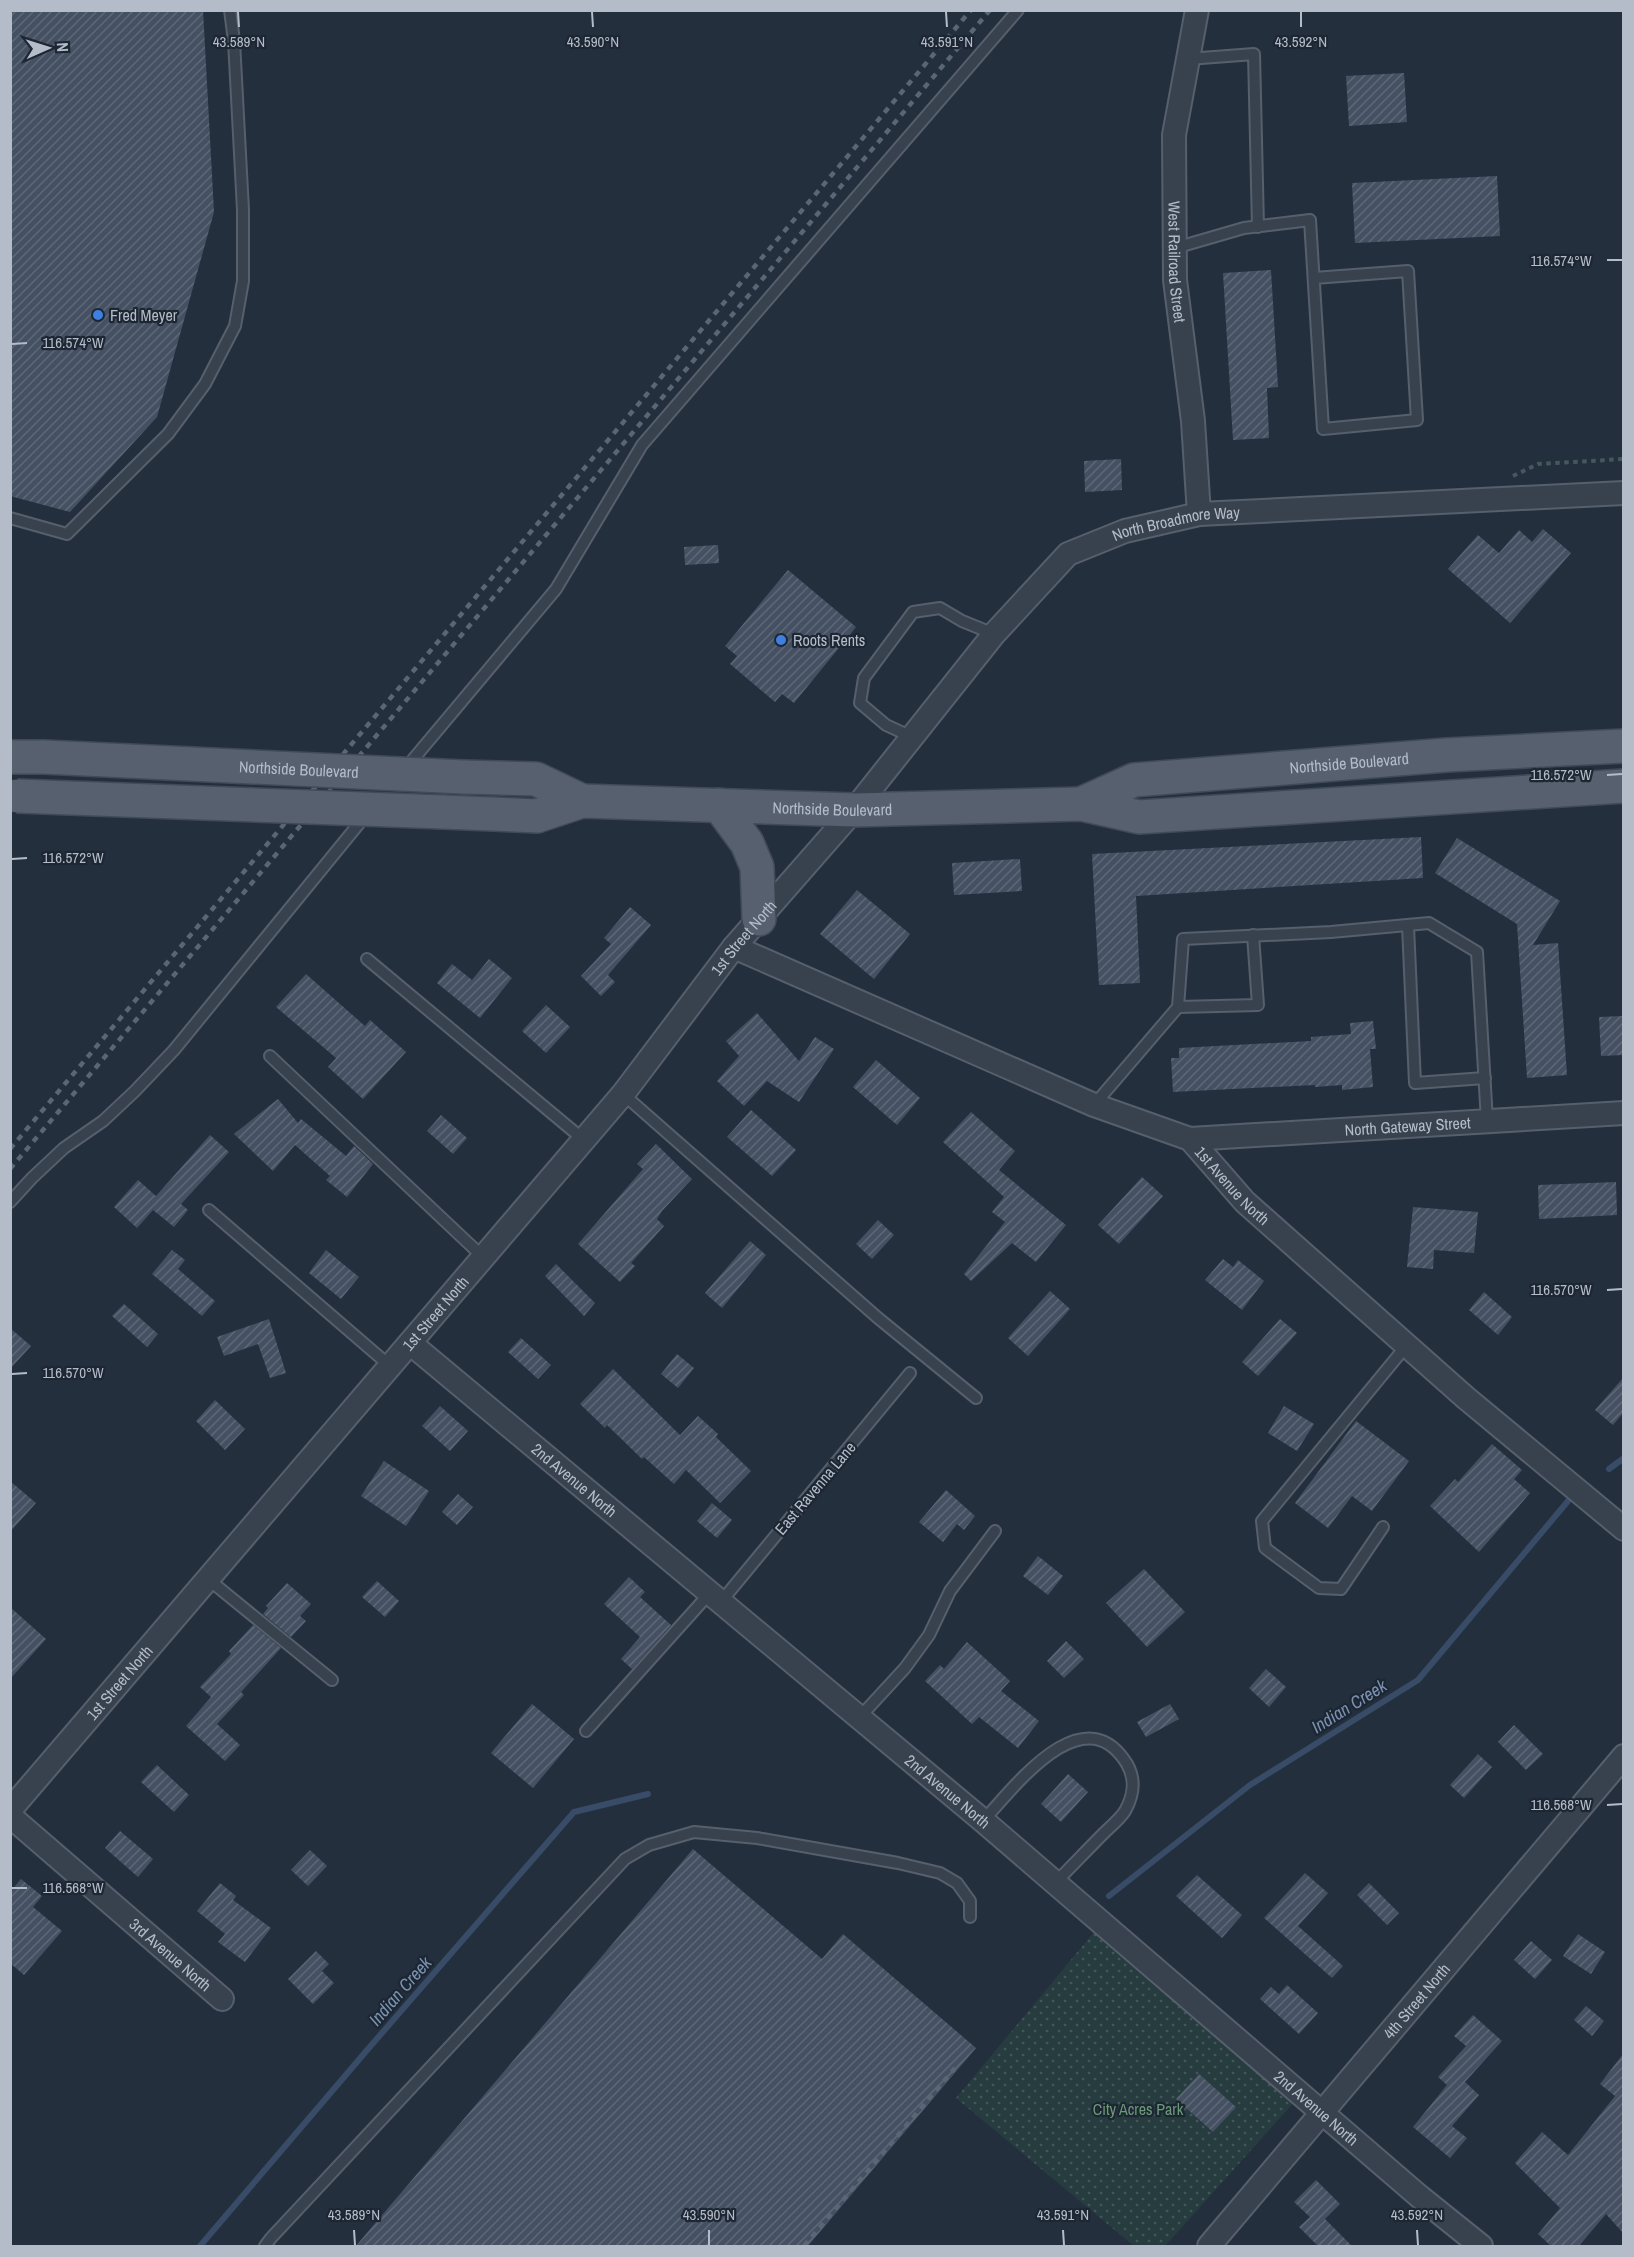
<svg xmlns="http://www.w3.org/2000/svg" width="1634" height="2257" viewBox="0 0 1634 2257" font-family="'Archivo Narrow',sans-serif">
<defs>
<pattern id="park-dots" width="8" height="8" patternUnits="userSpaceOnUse" patternTransform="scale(1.5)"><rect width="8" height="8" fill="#263c3f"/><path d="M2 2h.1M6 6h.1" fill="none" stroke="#435659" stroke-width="1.8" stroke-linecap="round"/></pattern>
<pattern id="building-hatch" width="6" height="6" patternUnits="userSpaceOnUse" patternTransform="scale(1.5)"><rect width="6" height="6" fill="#455162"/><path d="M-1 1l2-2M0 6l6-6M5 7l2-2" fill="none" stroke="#5d6877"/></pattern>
</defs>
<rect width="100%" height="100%" fill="#242f3e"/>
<path fill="url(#park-dots)" d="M1095,1931L1296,2100L1165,2246H1134L956,2098Z"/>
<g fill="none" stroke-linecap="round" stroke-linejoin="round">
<g stroke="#394c67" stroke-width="6">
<path d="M1609,1469L1624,1458"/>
<path d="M1109,1896L1250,1785L1418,1680L1568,1501"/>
<path d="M200,2246L368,2049L574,1812L648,1794"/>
</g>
</g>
<g fill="url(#building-hatch)">
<path d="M10,10H203L214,212L157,417L70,512L10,496Z"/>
<path d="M1404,73L1407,122L1349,126L1346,76Z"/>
<path d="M1497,176L1500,236L1355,243L1352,183Z"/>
<path d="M1271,270L1278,387L1267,388L1269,438L1233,440L1223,273Z"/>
<path d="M1121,459L1122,490L1085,492L1084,461Z"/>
<path d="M1543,529L1571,553L1510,623L1448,569L1478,535L1499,553L1519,530L1532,542Z"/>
<path d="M718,545L719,563L685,565L684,547Z"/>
<path d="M788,570L856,627L794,703L782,694L775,702L730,664L737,656L725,646Z"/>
<path d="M1421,837L1423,878L1136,896L1140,983L1099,985L1092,854Z"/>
<path d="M1457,838L1560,901L1533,945L1558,943L1567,1075L1527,1078L1517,924L1435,873Z"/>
<path d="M1020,859L1022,891L954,895L952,863Z"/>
<path d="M857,890L910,934L874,979L820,934Z"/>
<path d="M630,907L651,925L608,975L615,982L601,996L581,976L611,944L604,938Z"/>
<path d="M489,959L512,978L480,1018L437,983L452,964L472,980Z"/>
<path d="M306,974L365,1026L370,1020L406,1052L363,1099L328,1067L336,1058L276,1007Z"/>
<path d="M546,1005L570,1027L546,1053L522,1031Z"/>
<path d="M757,1013L799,1061L815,1037L834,1049L799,1102L767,1081L744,1106L717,1081L739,1056L726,1041Z"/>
<path d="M1623,1016V1055L1601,1056L1599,1017Z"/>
<path d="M1373,1021L1376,1049H1370L1373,1087L1342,1090V1085L1315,1087V1085L1173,1092L1171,1058H1179V1048L1311,1041V1037L1351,1034L1350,1023Z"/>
<path d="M876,1060L920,1098L897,1125L853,1087Z"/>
<path d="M278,1099L298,1123L301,1119L346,1156L354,1146L373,1164L347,1197L326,1180L330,1176L295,1145L273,1171L234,1134Z"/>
<path d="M751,1110L796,1150L772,1176L727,1137Z"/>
<path d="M971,1112L1015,1151L999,1170L1066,1225L1036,1262L1012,1243L971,1281L964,1274L1005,1222L992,1212L1004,1197L943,1142Z"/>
<path d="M441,1115L467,1138L453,1154L427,1131Z"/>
<path d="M210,1135L229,1152L181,1204L188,1210L174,1227L153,1210L137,1228L114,1207L138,1180L156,1196Z"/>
<path d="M656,1144L692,1179L662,1211L657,1219L664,1226L631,1263L635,1266L620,1282L578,1244L643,1169L637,1164Z"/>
<path d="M1142,1177L1163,1196L1119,1244L1098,1225Z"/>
<path d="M1616,1182L1617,1215L1539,1219L1538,1185Z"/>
<path d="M1413,1207L1478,1212L1474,1253L1434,1250L1433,1269L1407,1267Z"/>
<path d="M878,1220L894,1235L872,1259L856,1244Z"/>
<path d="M750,1241L766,1255L722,1308L705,1293Z"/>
<path d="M172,1250L185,1260L178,1269L215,1301L202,1316L152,1274Z"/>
<path d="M326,1250L359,1277L341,1299L309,1273Z"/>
<path d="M1223,1259L1233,1267L1238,1260L1264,1281L1242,1310L1205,1280Z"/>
<path d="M556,1264L595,1303L584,1316L545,1276Z"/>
<path d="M1050,1291L1070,1309L1028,1356L1008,1338Z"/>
<path d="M1484,1292L1512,1317L1498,1335L1469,1310Z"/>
<path d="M124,1304L158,1334L147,1347L112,1316Z"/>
<path d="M269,1319L286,1373L270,1378L258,1344L224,1356L217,1337Z"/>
<path d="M1280,1319L1297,1333L1258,1376L1242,1362Z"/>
<path d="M10,1328L31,1346L10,1369Z"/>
<path d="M521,1338L551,1365L538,1379L508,1352Z"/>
<path d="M677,1354L694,1368L678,1388L661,1374Z"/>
<path d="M613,1369L680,1435L698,1416L718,1434L716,1437L751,1471L720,1503L686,1470L674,1484L644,1457L642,1459L607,1425L605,1428L580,1404Z"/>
<path d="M1623,1378V1413L1613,1425L1595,1410Z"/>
<path d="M215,1400L245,1429L225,1450L196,1421Z"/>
<path d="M440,1406L468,1431L450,1451L422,1426Z"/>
<path d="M1284,1406L1314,1424L1297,1451L1268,1433Z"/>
<path d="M1356,1421L1409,1461L1372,1511L1352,1496L1328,1528L1295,1503Z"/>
<path d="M1492,1444L1522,1470L1514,1479L1530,1493L1479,1552L1430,1506L1455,1479L1458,1482Z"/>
<path d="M384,1461L429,1491L406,1526L361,1496Z"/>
<path d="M10,1481L36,1503L10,1532Z"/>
<path d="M946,1490L975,1516L964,1530L957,1524L943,1542L919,1522Z"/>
<path d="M458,1494L473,1507L457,1525L442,1512Z"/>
<path d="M712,1503L732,1520L717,1538L697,1521Z"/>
<path d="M1038,1556L1063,1576L1048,1595L1023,1576Z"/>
<path d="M1144,1569L1185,1612L1147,1647L1106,1603Z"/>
<path d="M629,1577L645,1592L640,1597L671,1625L632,1669L621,1659L640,1637L604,1604Z"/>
<path d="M377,1581L399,1601L385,1617L362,1597Z"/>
<path d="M287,1583L311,1604L300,1616L306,1621L291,1637L263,1614L268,1608L266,1606Z"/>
<path d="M10,1607L46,1639L10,1679Z"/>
<path d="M253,1625L281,1648L241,1692L244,1695L217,1724L240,1745L225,1761L186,1726L211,1697L200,1687L231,1654L229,1651Z"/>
<path d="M1066,1641L1084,1659L1064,1678L1047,1661Z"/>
<path d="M967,1642L1010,1681L1001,1691L1039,1721L1018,1748L979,1717L972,1724L925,1681L940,1665L944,1669Z"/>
<path d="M1266,1669L1286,1687L1269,1707L1249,1688Z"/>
<path d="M532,1704L574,1739L533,1788L491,1753Z"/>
<path d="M1170,1704L1179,1719L1146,1737L1137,1722Z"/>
<path d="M1514,1725L1543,1754L1526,1770L1498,1742Z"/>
<path d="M1478,1754L1492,1767L1464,1798L1450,1785Z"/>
<path d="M157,1765L189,1795L174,1812L141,1782Z"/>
<path d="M1068,1774L1088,1792L1061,1822L1041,1804Z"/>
<path d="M120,1831L153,1859L138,1877L105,1848Z"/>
<path d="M693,1849L822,1959L843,1934L976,2048L807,2247H355Z"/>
<path d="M310,1850L327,1866L308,1886L291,1870Z"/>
<path d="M1305,1873L1328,1893L1298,1926L1343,1966L1332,1978L1264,1918Z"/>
<path d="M1197,1875L1242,1915L1222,1938L1176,1896Z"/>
<path d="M21,1879L42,1896L33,1907L62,1931L24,1975L10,1963V1892Z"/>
<path d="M220,1883L236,1896L233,1900L271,1928L245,1962L218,1942L225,1934L197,1911Z"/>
<path d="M1369,1883L1399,1913L1387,1925L1357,1895Z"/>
<path d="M1578,1934L1605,1952L1591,1974L1563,1956Z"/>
<path d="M1531,1941L1552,1960L1535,1979L1514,1960Z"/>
<path d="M316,1951L329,1964L322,1971L334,1983L313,2004L288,1979Z"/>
<path d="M1287,1985L1318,2013L1299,2034L1260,1999L1271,1987L1279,1994Z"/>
<path d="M1586,2006L1604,2021L1592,2036L1574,2020Z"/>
<path d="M1473,2015L1502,2041L1465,2082L1479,2095L1452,2126L1467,2138L1450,2158L1413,2127L1447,2085L1438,2077L1466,2046L1454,2036Z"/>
<path d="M1623,2054V2233L1606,2214L1578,2247H1552L1538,2234L1560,2208L1515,2163L1542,2132L1568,2155L1615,2096L1600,2084Z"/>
<path d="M1199,2074L1236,2107L1213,2132L1176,2099Z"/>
<path d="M1316,2180L1340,2204L1325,2219L1353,2247H1319L1299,2227L1310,2217L1294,2202Z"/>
</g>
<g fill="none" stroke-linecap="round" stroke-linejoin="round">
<defs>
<g id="lane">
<path d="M1188,59L1254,54L1258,227"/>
<path d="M1175,248L1244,228L1310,220L1323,429L1417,420L1408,271L1314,278"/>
<path d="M10,518L67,534L168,434L205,384L235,326L243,281V210L234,41L230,10"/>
<path d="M912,737L886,725L860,703L864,678L913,612L940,608L962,621L994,634"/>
<path d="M405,769L556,589L642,445L1018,10"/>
<path d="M1408,926L1415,1083L1485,1078"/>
<path d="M367,959L584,1140"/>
<path d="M1178,1007L1258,1005L1253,935"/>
<path d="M270,1056L483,1257"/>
<path d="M623,1094L878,1318L976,1398"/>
<path d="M1094,1105L1178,1007L1183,939L1331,932L1429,923L1477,952L1487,1121"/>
<path d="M10,1202L32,1178L64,1148L103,1121L135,1091L174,1050L366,815"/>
<path d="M209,1210L390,1366"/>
<path d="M1383,1527L1341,1589L1319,1588L1265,1548L1262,1521L1407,1345"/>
<path d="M208,1579L332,1680"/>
<path d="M720,1603L910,1373"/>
<path d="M859,1718L905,1668L929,1635L950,1591L995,1531"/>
<path d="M586,1731L709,1594"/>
<path d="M983,1821C1015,1786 1084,1694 1127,1764C1136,1780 1134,1795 1125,1811C1120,1819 1110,1827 1103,1834C1087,1850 1071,1867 1055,1883"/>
<path d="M265,2246L271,2238L625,1859L649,1845L694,1832L757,1838L898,1863L940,1873L957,1883L970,1901V1917"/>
</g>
<g id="street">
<path id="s1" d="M1197,10L1174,135L1175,280L1193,421L1199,514"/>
<path id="s2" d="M734,947L1094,1105L1190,1139L1245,1202L1466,1398L1624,1529"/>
<path id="s3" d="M1190,1139L1624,1113"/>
<path id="s4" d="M410,1343L981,1819L1420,2197L1481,2246"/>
<path id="s5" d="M10,1810L623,1094L734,947L854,810L994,634L1068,554L1125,531L1199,514L1624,493"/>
<path id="s6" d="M10,1816L222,1999"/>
<path id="s7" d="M1209,2246L1624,1756"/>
</g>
<g id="primary">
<path d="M10,757H44"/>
<path d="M463,777L536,779L582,801"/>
<path id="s8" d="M1081,804L1134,780L1447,755L1624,746"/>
<path d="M719,805L747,843L757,867L759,919"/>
<path id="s9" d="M443,812L537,816L582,801L854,810L1081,804L1139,817L1624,786"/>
</g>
</defs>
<use href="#lane" stroke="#565f6c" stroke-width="14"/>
<use href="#street" stroke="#565f6c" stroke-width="26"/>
<use href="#primary" stroke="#414a57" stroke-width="36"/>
<path stroke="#44595c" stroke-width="4" stroke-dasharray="4.5 4.5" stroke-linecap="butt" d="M1513,476L1538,464L1624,459"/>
<use href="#lane" stroke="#38414e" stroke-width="10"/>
<use href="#street" stroke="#38414e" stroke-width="22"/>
<use href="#primary" stroke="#56606e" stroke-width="33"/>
<g stroke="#5a6575" stroke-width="4.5" stroke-dasharray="6 6" stroke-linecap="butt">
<path d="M10,1149L971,10"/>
<path d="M10,1169L990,10"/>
<path d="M804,2246L955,2068"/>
</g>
<defs>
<g id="primary-bridge">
<path id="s10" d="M44,757L463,777"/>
<path d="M17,796L443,812"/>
</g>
</defs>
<use href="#primary-bridge" stroke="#414a57" stroke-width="36" stroke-linecap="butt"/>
<use href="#primary-bridge" stroke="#56606e" stroke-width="33"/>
</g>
<path fill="none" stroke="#b4bcc9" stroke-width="2" d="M238,12L239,27M592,12L593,27M946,12L947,27M1301,12V27M1607,260H1622M12,344L27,343M1607,775L1622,774M12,859L27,858M1607,1290L1622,1289M12,1374L27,1373M1607,1805L1622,1804M12,1888H27M354,2230L355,2245M709,2230V2245M1063,2230L1064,2245M1417,2230L1418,2245"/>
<g fill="#3f7fe0" stroke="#1d2633" stroke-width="2">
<circle cx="98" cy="315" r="6"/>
<circle cx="781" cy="640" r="6"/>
</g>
<g text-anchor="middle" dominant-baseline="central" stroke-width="4.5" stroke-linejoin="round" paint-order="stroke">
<g font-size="16" fill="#b4bcc9" stroke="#1d2633">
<text stroke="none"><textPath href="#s1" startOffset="254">West Railroad Street</textPath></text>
<text stroke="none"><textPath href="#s5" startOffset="1756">North Broadmore Way</textPath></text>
<text stroke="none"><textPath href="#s8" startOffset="274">Northside Boulevard</textPath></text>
<text stroke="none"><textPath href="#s10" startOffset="255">Northside Boulevard</textPath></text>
<text stroke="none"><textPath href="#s9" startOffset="392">Northside Boulevard</textPath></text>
<text stroke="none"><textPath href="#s5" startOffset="1140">1st Street North</textPath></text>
<text stroke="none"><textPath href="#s3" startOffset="218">North Gateway Street</textPath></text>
<text stroke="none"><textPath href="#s2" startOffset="558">1st Avenue North</textPath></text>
<text stroke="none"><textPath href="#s5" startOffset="654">1st Street North</textPath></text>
<text stroke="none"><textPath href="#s4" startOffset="214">2nd Avenue North</textPath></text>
<text transform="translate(815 1488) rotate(-50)">East Ravenna Lane</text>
<text stroke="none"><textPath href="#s5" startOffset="168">1st Street North</textPath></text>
<text stroke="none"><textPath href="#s4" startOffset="700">2nd Avenue North</textPath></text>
<text stroke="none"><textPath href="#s6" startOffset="212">3rd Avenue North</textPath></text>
<text stroke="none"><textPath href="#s7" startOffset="321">4th Street North</textPath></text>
<text stroke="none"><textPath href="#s4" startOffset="1186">2nd Avenue North</textPath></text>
</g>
<g font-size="16" fill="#b4bcc9" stroke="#1d2633" text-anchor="start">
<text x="110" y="315">Fred Meyer</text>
<text x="793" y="640">Roots Rents</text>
</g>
<g font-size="16" fill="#6b9a76" stroke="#1d2633">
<text x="1138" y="2109">City Acres Park</text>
</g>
<g font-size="18" font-style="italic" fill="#7c92b1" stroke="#1d2633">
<text transform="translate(1349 1706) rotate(-32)">Indian Creek</text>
<text transform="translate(400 1991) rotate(-49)">Indian Creek</text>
</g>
</g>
<g font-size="15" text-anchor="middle" fill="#b4bcc9" stroke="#1d2633" stroke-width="4.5" stroke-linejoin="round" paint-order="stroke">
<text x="239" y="47">43.589°N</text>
<text x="593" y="47">43.590°N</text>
<text x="947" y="47">43.591°N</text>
<text x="1301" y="47">43.592°N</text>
<text x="1561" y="266">116.574°W</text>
<text x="73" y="348">116.574°W</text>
<text x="1561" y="780">116.572°W</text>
<text x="73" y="863">116.572°W</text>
<text x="1561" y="1295">116.570°W</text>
<text x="73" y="1378">116.570°W</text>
<text x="1561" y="1810">116.568°W</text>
<text x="73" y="1893">116.568°W</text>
<text x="354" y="2220">43.589°N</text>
<text x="709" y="2220">43.590°N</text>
<text x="1063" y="2220">43.591°N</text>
<text x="1417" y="2220">43.592°N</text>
</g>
<rect width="1634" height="2257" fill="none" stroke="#b4bcc9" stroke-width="24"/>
<g transform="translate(48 48) rotate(87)" stroke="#1d2633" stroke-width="4.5" paint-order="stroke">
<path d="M0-4.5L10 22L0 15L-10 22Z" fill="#b4bcc9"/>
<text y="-9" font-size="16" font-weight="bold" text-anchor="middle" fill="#b4bcc9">N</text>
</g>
</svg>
